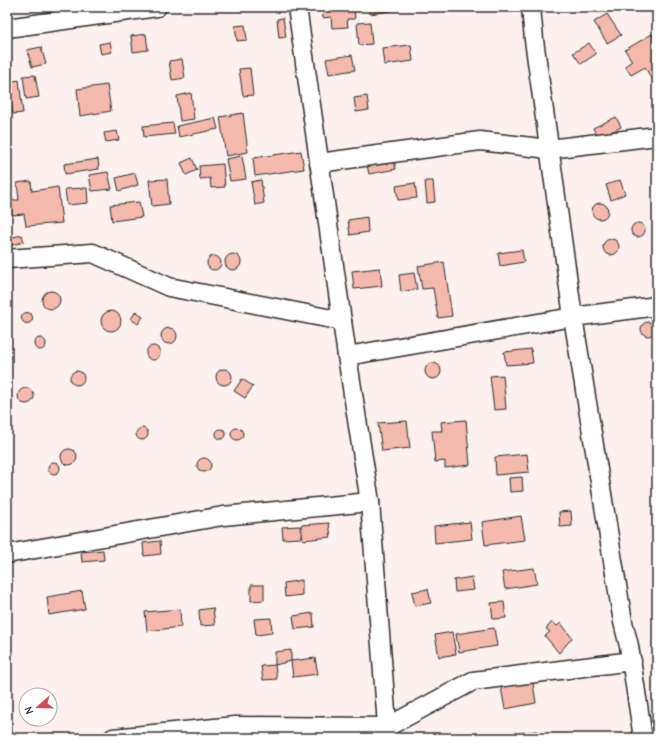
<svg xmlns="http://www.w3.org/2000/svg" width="664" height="745" viewBox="0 0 664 745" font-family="'Comic Neue',sans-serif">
<rect width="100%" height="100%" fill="#fdf1ef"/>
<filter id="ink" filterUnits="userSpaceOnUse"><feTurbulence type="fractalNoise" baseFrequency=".025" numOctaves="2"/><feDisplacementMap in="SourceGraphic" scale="8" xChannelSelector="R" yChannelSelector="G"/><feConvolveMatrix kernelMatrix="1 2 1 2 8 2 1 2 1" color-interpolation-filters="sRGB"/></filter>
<g filter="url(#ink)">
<g fill="#f4baad" stroke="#2b2b2b">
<path d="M322,7H354L355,19H347L348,27L332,28L331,17L323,18Z"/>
<path d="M369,7H395V10L370,14Z"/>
<path d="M607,14L621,35L607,43L594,22Z"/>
<path d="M283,18L286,37L279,38L277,19Z"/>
<path d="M370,22L372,44L359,45L357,23Z"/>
<path d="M245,25L247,40L237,41L235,26Z"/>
<path d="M146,34L148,50L133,52L131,36Z"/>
<path d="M652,34L657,43V75L651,78L645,67L631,75L625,66L632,61L625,50Z"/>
<path d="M110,42L112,52L101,54L99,44Z"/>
<path d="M589,43L596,54L581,64L573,53Z"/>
<path d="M411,45L413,61L384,65L382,48Z"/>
<path d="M41,47L46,64L32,67L27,50Z"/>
<path d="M352,55L355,70L329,74L326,59Z"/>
<path d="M182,59L185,78L172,80L169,61Z"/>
<path d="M250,68L253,95L243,96L239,69Z"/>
<path d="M35,75L39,97L26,99L23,76Z"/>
<path d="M19,80L23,113L13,114L8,82Z"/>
<path d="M107,85L111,111L80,116L77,89Z"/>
<path d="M191,93L194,119L180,121L177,96Z"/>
<path d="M367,96L369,110L356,112L354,98Z"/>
<path d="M243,113L248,152L226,156L220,117Z"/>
<path d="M616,117L621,127L598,139L593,128Z"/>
<path d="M215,118L218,129L179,137L177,126Z"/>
<path d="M173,123L175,134L144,137L143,126Z"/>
<path d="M117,131L119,140L106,142L104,133Z"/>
<path d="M301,151L304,169L255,176L253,158Z"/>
<path d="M242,156L246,179L230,181L226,159Z"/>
<path d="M393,156L396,169L369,174L366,161Z"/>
<path d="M192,158L197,170L186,175L181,163Z"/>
<path d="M98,159L99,169L65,174L64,164Z"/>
<path d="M223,164L225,187L211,188L210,178L200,179L199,166Z"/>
<path d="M108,172L112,189L92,191L89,175Z"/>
<path d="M135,173L138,185L119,191L116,178Z"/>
<path d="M167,179L169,204L152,206L149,180Z"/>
<path d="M261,180L264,203L255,205L251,182Z"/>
<path d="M620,180L625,194L611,200L606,185Z"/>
<path d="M31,181L32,191L58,187L62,223L26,226L24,214L12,215L10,200H19L17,183Z"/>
<path d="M425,181H433L435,202L427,203Z"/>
<path d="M415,183L417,198L398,200L396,186Z"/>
<path d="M87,188L88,203L67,205L65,189Z"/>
<path d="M139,202L142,217L112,221L110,205Z"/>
<circle cx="600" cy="211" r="8"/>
<path d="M367,217L368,232L350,235L348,220Z"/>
<circle cx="638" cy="230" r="7"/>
<path d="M22,235L24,242L11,245L9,238Z"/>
<circle cx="611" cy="247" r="8"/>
<path d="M522,250L524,262L500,266L498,253Z"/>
<circle cx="233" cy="262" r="8"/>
<circle cx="214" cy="263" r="7"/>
<path d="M444,262L452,316L438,318L433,288L422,289L418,266Z"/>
<path d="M380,268L382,286L354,289L352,271Z"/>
<path d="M414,273L417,289L401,292L399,275Z"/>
<circle cx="51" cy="300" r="9"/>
<path d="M136,311L143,317L138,324L131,319Z"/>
<circle cx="111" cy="321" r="10"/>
<circle cx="27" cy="318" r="5.5"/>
<circle cx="648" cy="329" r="7"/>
<circle cx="169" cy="336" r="8"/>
<circle cx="40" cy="344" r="6"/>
<circle cx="153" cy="353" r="7"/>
<path d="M531,349L533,363L506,365L504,352Z"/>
<circle cx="433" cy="371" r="8"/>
<circle cx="224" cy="377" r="8"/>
<circle cx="77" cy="378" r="7"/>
<path d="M503,375L506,409L494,410L490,376Z"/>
<path d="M242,379L253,386L245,398L234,391Z"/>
<circle cx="26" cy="396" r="8"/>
<path d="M466,420L470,465L445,468V461L435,462L432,431H442L441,422Z"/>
<path d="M407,421L410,448L382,451L378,423Z"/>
<circle cx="237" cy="434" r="6"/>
<circle cx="142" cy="434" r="6"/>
<circle cx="221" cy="434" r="5"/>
<circle cx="69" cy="457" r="8"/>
<path d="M527,454L529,472L496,475L495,457Z"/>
<circle cx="204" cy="465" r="7"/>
<circle cx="54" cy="468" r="6"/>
<path d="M522,477L523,491L510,492L509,478Z"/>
<path d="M571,511L572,526L560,527L559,512Z"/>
<path d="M521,516L525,540L485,545L482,522Z"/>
<path d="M470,522L472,539L435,543L434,526Z"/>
<path d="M329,523L331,537L303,540L301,525Z"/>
<path d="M300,526L301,538L283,539L282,527Z"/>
<path d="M160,541L161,554L144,556L143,543Z"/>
<path d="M103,550L104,560L82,562L81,552Z"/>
<path d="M534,568L537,584L505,589L502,572Z"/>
<path d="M472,577L474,590L455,592L454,580Z"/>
<path d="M302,580V595L285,597L284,583Z"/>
<path d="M251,585H264V600L251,601Z"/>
<path d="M428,589L431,603L415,606L412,592Z"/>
<path d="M82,591L85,609L49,615L47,597Z"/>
<path d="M504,602L506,618L493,619L491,603Z"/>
<path d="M213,608L215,625L200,626L199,610Z"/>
<path d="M180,609L181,627L147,631L145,612Z"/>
<path d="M313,613L314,627L295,629L293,616Z"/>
<path d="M271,618L272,633L256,635L254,619Z"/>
<path d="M552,622L557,626L561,623L572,638L559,653L545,636L550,632L546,629Z"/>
<path d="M494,628L497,646L459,652L456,634Z"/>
<path d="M452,632L456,654L439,657L435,635Z"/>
<path d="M291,650V661L275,665V652Z"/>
<path d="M315,658L318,674L293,677L291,661Z"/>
<path d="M275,665L277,679L263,680L261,666Z"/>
<path d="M532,677L536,703L505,709L500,682Z"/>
<path d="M537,731L538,738H507L506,735Z"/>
</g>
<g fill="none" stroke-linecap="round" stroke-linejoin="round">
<defs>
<g id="street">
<path d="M297,7L347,356L370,502L388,738"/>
<path d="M531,7L534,40L573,317L623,622L629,646L643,738"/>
<path d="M7,28L157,7"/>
<path d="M319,163L480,141L549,149L657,136"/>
<path d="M7,259L93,253L169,287L342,321"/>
<path d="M347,356L573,317L657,306"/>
<path d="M7,554L223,516L370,502"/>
<path d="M113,738L235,726L387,727L473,681L632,661"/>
</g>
</defs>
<use href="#street" stroke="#2b2b2b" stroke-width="21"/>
<use href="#street" stroke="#fff" stroke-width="18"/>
</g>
</g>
<rect width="664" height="745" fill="none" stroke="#fff" stroke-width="24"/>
<rect x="12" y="12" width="640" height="721" fill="none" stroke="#2b2b2b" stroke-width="1.5" filter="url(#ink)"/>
<g transform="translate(38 707) rotate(250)"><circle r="19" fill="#ffffff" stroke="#aaaaaa"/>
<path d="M0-3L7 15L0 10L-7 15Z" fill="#d1495b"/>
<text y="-6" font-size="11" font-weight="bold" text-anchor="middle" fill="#2b2b2b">N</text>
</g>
</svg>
